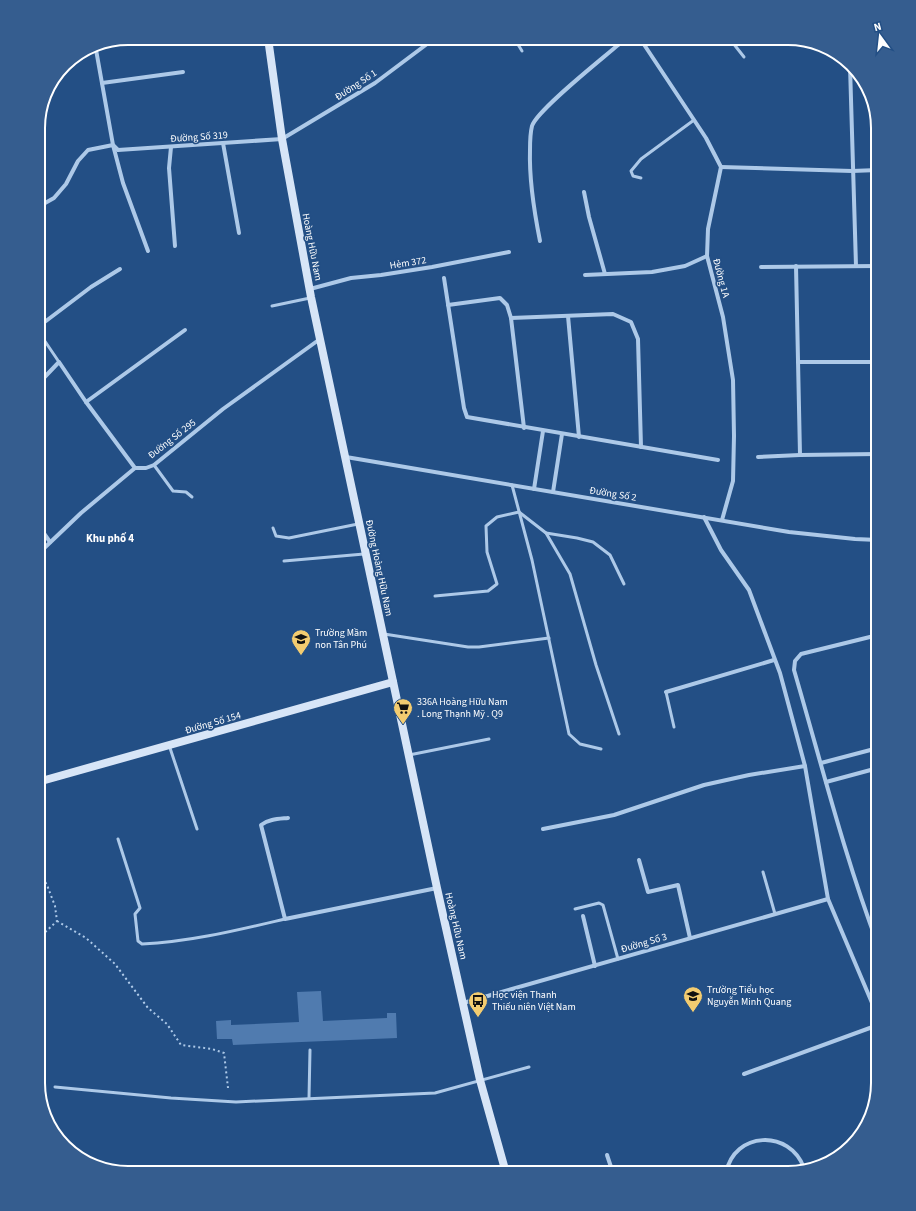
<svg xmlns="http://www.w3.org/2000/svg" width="916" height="1211" viewBox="0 0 916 1211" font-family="'Source Sans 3',sans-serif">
<rect width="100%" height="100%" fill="#234f85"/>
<path fill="#507baf" d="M321,991L323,1021L387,1018V1013H396L397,1038L233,1045L232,1039H217L216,1021L231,1020V1025L299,1022L297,992Z"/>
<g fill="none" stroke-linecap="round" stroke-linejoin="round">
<g stroke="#adc9e8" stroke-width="2" stroke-dasharray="2 3" stroke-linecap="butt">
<path d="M57,921L86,938L115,964L148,1008L167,1024L181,1045L212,1049L224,1053L228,1088"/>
<path d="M38,939L57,921L55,906L47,885L40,873"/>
</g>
<g stroke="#adc9e8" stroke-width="3">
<path d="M514,38L522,51"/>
<path d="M729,38L744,57"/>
<path d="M641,178L633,176L631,171L641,159L694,120"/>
<path d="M272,306L310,298"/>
<path d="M38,331L59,362"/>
<path d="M154,465L173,491L186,492L192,497"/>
<path d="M512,485L532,560L569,734L580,744L601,749"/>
<path d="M273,528L276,536L289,538L358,524"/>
<path d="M546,533L577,538L593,542L610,555L624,584"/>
<path d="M284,561L364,554"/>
<path d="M435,596L488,591L497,584L487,552L486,526L497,517L519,512L546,533L570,574L596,665L619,734"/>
<path d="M384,634L468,647H479L549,638"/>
<path d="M666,692L674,727"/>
<path d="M169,745L197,829"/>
<path d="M409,755L489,739"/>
<path d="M118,839L140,908L135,914L138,941L142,944C190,942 238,930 285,919"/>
<path d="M763,872L775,914"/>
<path d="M575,909L599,903L603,905L618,959"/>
<path d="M55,1087L171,1098L236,1102L435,1093L529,1067"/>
<path d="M309,1098L310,1050"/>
<path d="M871,1111L878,1049"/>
</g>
<g stroke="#adc9e8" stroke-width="4">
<path d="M641,38L643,43L706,138L721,167L708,229L707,256L723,317L733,380L734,436L733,481L722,520"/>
<path d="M95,44L113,145L118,150L282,139L375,83L435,38"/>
<path d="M850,66L856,266"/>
<path d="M102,83L183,72"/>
<path d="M223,143L239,233"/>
<path d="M171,147L169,168L175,246"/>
<path d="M721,167L852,171L878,170"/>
<path d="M584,192L589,217L605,274"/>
<path d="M38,207L54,198L66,184L78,161L88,150L113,145L123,183L148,251"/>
<path d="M540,241C534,211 529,181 530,150C530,142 530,134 532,126C537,110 602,59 618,45L629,38"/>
<path d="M796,266L800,455"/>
<path d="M761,267L878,266"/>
<path d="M585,275L652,272L685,266L707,256"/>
<path d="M444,278L464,408L467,417L718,460"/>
<path d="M310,289L351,278L381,275L432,267L509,252"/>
<path d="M448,305L500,298L507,305L511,318L524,428"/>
<path d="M568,316L579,437"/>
<path d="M511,318L613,314L631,322L638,339L641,447"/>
<path d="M38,327L91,287L120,269"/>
<path d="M798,362H878"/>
<path d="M38,384L59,362L86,402L135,468"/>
<path d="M86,402L185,330"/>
<path d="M346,457L789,532L855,539L878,540"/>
<path d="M758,457L800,455L878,454"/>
<path d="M534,489L543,431"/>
<path d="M553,492L562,434"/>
<path d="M704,517L721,550L749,590L780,673L805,766L828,899L878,1017"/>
<path d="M38,525L50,542"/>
<path d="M38,554L81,513L135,468H146L154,465L223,409L320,339"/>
<path d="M666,692L774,660"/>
<path d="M821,763L878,748"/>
<path d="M826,782L878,768"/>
<path d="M288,818C278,819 269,819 261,825L285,919L437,888"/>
<path d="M543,829L614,815L704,785L749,775L805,766"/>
<path d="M639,860L648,892L678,885L690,938"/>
<path d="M583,916L595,966"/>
<path d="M878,945C844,855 821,762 794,670L795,661L801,654L878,635"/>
<path d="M463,1003L828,899"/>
<path d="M744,1074L878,1025"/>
<path d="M607,1155L613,1173"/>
<path d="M726,1173C734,1131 790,1129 804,1168"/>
</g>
<g stroke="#d7e5f7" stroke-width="8">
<path d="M268,38L282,139L311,297L437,888L480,1080L506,1173"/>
<path d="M38,782L393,682"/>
</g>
</g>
<defs>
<symbol id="school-pin" viewBox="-11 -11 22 30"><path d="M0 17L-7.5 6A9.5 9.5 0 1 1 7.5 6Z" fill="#f3cc70" stroke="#234f85"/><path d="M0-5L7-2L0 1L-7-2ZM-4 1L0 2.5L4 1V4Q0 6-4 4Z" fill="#111"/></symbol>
<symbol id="supermarket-pin" viewBox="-11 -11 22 30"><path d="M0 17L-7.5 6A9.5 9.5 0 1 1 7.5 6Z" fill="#f3cc70" stroke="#234f85"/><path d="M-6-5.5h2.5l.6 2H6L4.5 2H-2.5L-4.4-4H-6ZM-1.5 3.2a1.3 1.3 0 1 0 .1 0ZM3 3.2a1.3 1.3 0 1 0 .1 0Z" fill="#111"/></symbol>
<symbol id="bus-pin" viewBox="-11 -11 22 30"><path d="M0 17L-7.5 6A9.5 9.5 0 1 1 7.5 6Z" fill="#f3cc70" stroke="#234f85"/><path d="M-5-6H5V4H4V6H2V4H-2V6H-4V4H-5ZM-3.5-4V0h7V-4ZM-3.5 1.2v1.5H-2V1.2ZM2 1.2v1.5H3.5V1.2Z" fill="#111"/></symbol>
</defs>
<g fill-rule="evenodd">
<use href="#school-pin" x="290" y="628" width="22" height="30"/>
<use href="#supermarket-pin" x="392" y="697" width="22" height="30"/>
<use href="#school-pin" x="682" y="985" width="22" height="30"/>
<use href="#bus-pin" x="467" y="990" width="22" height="30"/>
</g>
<g text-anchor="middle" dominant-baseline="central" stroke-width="3.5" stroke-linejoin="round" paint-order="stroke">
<g font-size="10" fill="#fff" stroke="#234f85">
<text transform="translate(356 85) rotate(-33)">Đường Số 1</text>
<text transform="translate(199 137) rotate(-4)">Đường Số 319</text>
<text transform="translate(312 247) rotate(79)">Hoàng Hữu Nam</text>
<text transform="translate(408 263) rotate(-9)">Hẻm 372</text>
<text transform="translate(721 278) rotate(75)">Đường 1A</text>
<text transform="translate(172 439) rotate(-38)">Đường Số 295</text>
<text transform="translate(613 494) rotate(9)">Đường Số 2</text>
<text transform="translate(379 568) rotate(78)">Đường Hoàng Hữu Nam</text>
<text transform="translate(213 723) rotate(-16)">Đường Số 154</text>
<text transform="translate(456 926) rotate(77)">Hoàng Hữu Nam</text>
<text transform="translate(644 943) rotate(-16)">Đường Số 3</text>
</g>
<g font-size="10" fill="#fff" stroke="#234f85" text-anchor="start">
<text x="315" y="633">Trường Mầm<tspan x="315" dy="12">non Tân Phú</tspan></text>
<text x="417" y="702">336A Hoàng Hữu Nam<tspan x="417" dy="12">. Long Thạnh Mỹ . Q9</tspan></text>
<text x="707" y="990">Trường Tiểu học<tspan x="707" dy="12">Nguyễn Minh Quang</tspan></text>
<text x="492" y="995">Học viện Thanh<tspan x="492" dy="12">Thiếu niên Việt Nam</tspan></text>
</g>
<g font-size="11" font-weight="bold" fill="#fff" stroke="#234f85">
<text x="110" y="538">Khu phố 4</text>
</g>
</g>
<path d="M0 0H916V1211H0ZM128 45H788A83 83 0 0 1 871 128V1083A83 83 0 0 1 788 1166H128A83 83 0 0 1 45 1083V128A83 83 0 0 1 128 45Z" fill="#355d8f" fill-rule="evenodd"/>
<path fill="none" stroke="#fff" stroke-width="2" d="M128 45H788A83 83 0 0 1 871 128V1083A83 83 0 0 1 788 1166H128A83 83 0 0 1 45 1083V128A83 83 0 0 1 128 45Z"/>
<g transform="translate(880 36) rotate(345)" stroke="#234f85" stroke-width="3" paint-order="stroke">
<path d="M0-3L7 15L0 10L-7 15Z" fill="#ffffff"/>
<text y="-6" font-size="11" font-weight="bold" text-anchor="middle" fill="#ffffff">N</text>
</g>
</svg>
